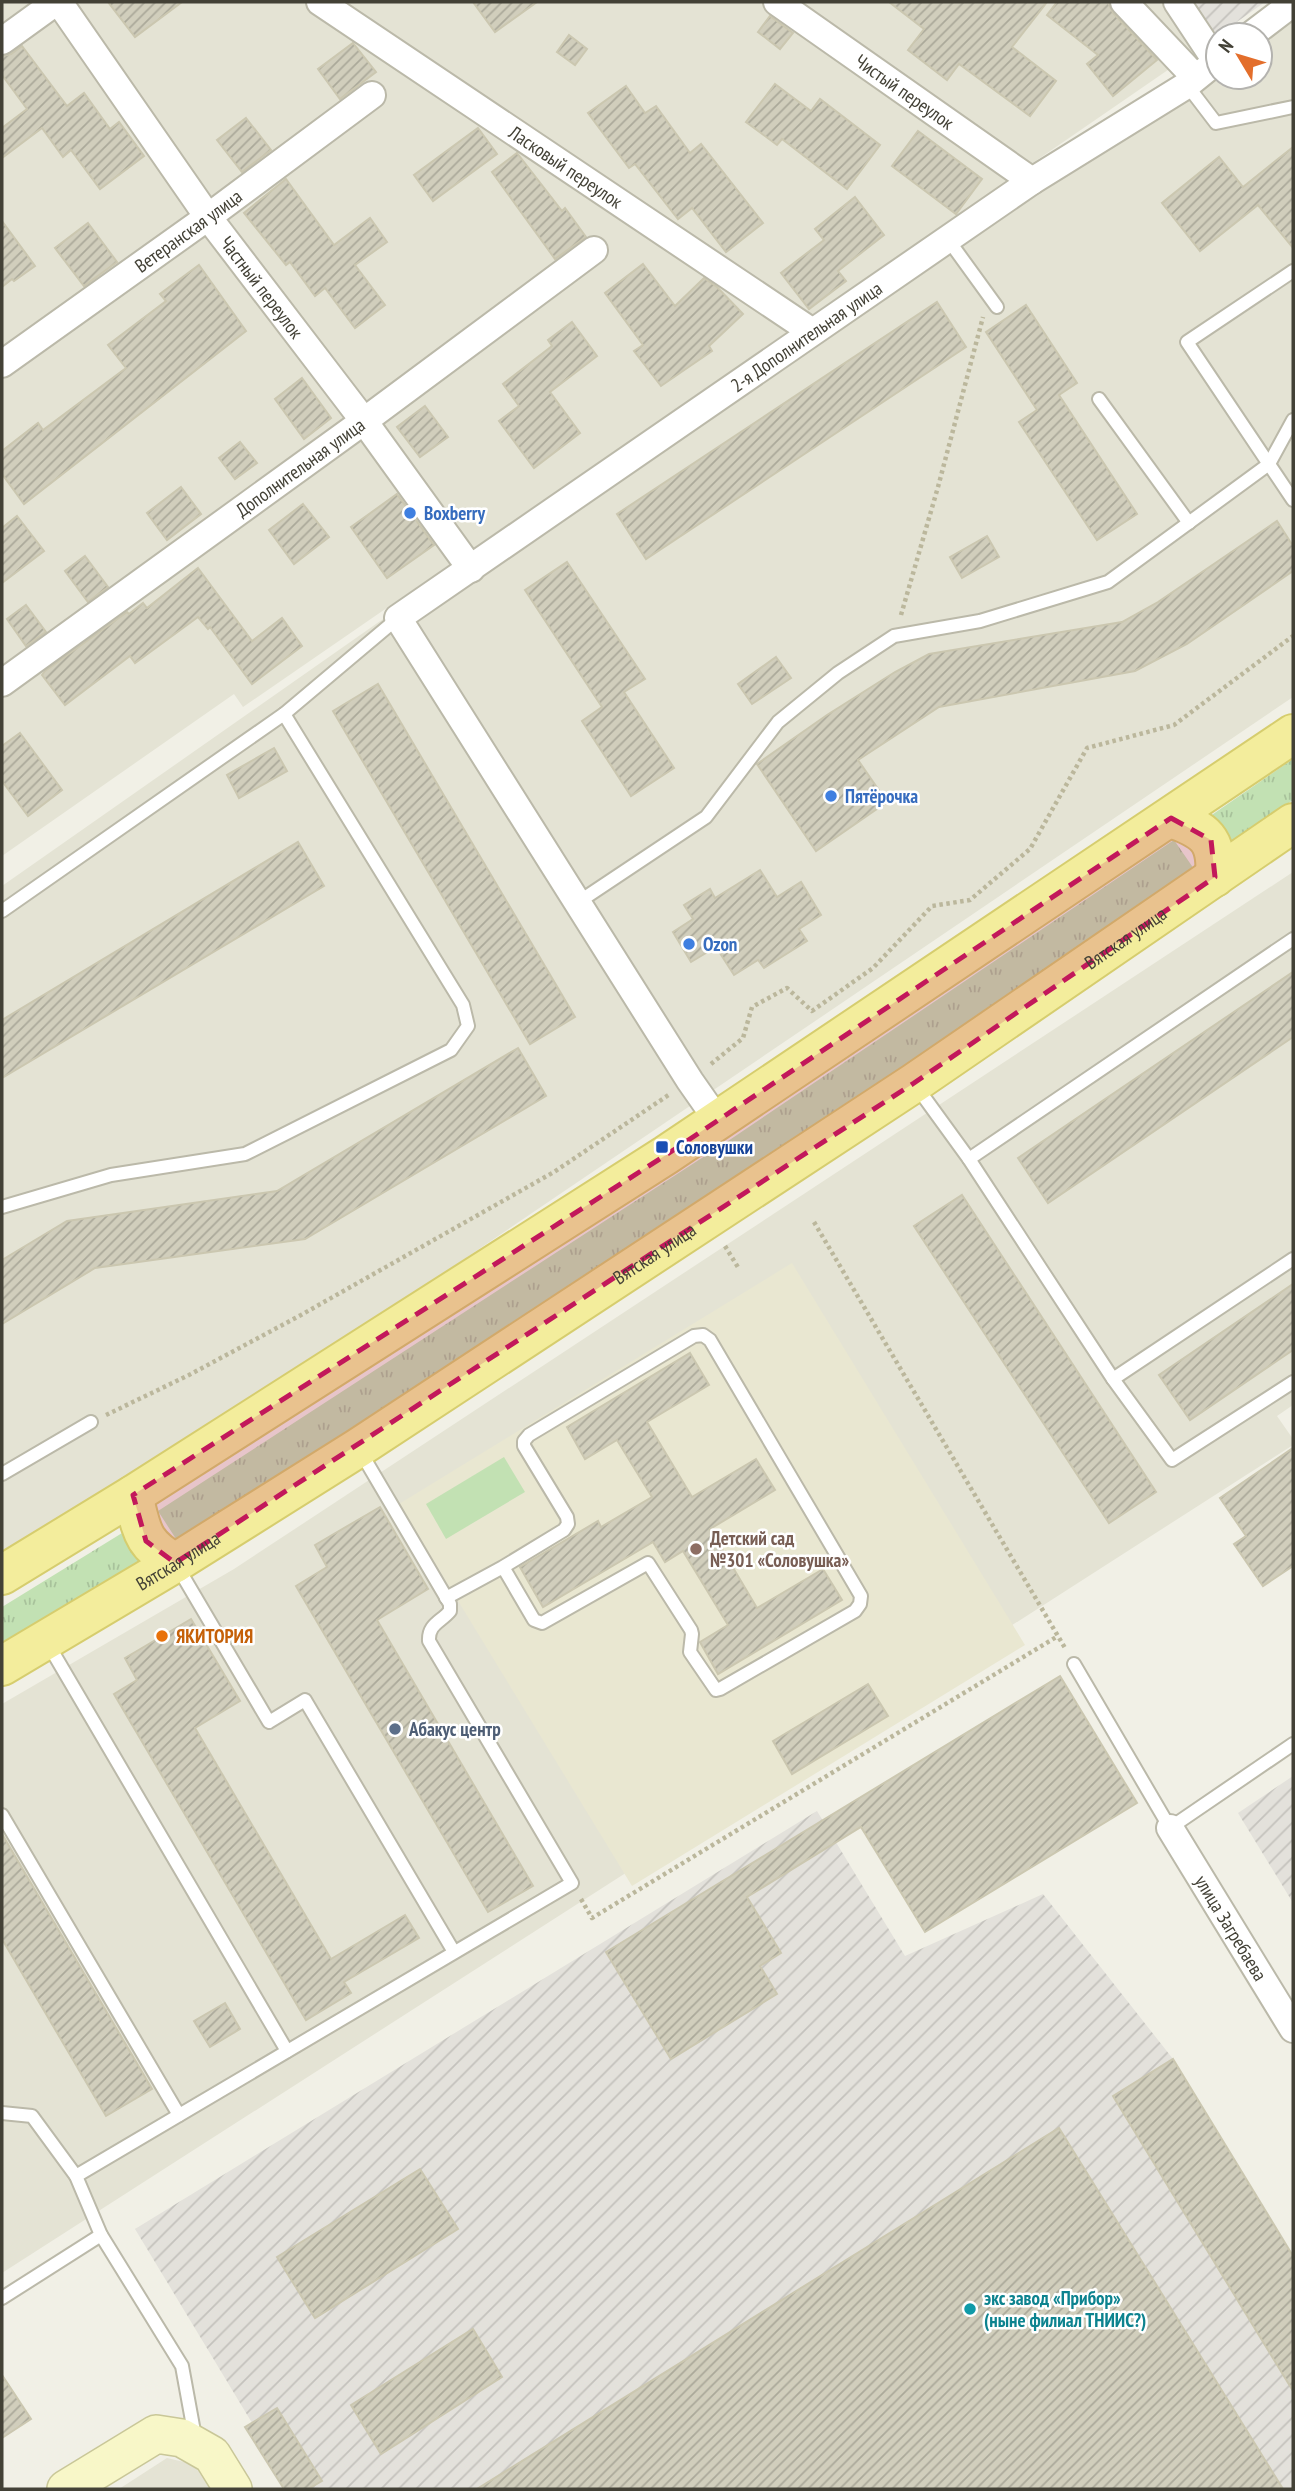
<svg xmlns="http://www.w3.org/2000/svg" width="1295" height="2491" viewBox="0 0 1295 2491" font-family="'PT Sans Narrow',sans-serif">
<defs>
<pattern id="industrial-furrows" width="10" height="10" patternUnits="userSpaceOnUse" patternTransform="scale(1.75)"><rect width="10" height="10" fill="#e3e1db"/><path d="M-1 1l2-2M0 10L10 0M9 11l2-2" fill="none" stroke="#c4c2bd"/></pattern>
<pattern id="grass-tufts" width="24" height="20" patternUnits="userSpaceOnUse" patternTransform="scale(1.75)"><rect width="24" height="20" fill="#c2e1b3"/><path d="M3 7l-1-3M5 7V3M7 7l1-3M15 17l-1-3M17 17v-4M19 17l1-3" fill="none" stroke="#a8c29b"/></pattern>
<pattern id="building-hatch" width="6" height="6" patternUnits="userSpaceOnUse" patternTransform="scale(1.75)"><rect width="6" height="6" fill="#d1cebc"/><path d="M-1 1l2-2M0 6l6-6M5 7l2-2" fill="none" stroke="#aba99a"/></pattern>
</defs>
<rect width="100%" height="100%" fill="#f1f0e6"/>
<g fill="#e4e3d4">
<path d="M2,2H1184L1210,41L243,707L234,694L2,856Z"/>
<path d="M1283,2H1293V697L134,1483L2,1565V886L443,577L1218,47V77H1260V35H1235Z"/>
<path d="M1293,872V1405L1277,1416L1293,1439V1445L2,2273V1704L234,1569Z"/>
<path d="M167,2458L197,2465L212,2489H119Z"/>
</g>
<g fill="url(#industrial-furrows)">
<path d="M1184,2H1265L1210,41Z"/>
<path d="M1293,1776V1903L1238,1813Z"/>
<path d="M817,1811L905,1956L1043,1894L1173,2059L1293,2256V2489H292L135,2229Z"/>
</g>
<path fill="#e9e7d1" d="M792,1263L1025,1645L632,1886L399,1504Z"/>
<g fill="url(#grass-tufts)">
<path d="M1293,759V800L1223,848L1203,821Z"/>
<path d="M1174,840L1194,869L747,1172L178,1542L158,1511L728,1141Z"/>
<path d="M127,1530L149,1563L2,1649V1607Z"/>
</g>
<path fill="#c2e1b3" d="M504,1457L525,1492L446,1539L426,1504Z"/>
<g fill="url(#building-hatch)" stroke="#cbc7b0" stroke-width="2">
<path d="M108,2H182L135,37Z"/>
<path d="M473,2H537L495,32Z"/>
<path d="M889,2H1047L1012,47L1056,81L1030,116L959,64L947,80L908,50L924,29Z"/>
<path d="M1057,2H1108L1113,13L1157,60L1113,96L1087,64L1098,55L1047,15Z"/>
<path d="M770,16L793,33L780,49L758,32Z"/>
<path d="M569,35L587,49L575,65L557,52Z"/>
<path d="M353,43L376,72L340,99L318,69Z"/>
<path d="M22,46L67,106L84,93L110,129L119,122L144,156L100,189L71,150L63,157L42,128L2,158V128L27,109L2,75V56L11,54Z"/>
<path d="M775,84L811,111L820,99L880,145L847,189L782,139L777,145L746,122Z"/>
<path d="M626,86L645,113L656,106L690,153L701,144L763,223L726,252L692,208L678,219L635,164L629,168L588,113Z"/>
<path d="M246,118L271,150L242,172L217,140Z"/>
<path d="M478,128L497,154L433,201L414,175Z"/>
<path d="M918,131L982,179L956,214L892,166Z"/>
<path d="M1293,147V248L1258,205L1200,251L1162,203L1219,157L1243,187Z"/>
<path d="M517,153L562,211L565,208L586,237L555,259L492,172Z"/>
<path d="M286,179L334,245L370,218L387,242L355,265L385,305L355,328L325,288L315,296L290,262L286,265L244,213Z"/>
<path d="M855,197L884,235L838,271L846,281L809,309L781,273L824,240L815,229Z"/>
<path d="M2,221L35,266L14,281L12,279L2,287Z"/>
<path d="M88,223L117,262L84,286L55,248Z"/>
<path d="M643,264L675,306L704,278L717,287L743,314L709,346L712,351L661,386L634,351L643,345L605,293Z"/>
<path d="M199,265L246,331L24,504L2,474V451L38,423L43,430L126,368L108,345L166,301L160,294Z"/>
<path d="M937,302L966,347L646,559L617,514Z"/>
<path d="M1026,305L1077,383L1059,395L1137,514L1097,540L1019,422L1037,410L986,332Z"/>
<path d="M572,322L597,356L550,392L580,433L534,468L499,421L519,406L503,384L552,346L548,340Z"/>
<path d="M302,378L331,418L304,439L275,399Z"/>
<path d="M425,406L448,437L420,457L397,427Z"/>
<path d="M240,442L257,463L235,479L219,458Z"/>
<path d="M181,487L201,514L167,540L147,513Z"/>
<path d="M397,494L434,545L387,578L351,527Z"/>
<path d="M303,504L329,537L294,564L269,530Z"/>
<path d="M17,516L44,551L2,583V528Z"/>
<path d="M1277,521L1293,546V571L1187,644L1135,671L939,707L858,760L887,802L816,851L757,764L827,715L895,672L929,654L1122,622L1158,602Z"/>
<path d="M987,536L999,557L962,578L950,557Z"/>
<path d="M85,556L108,587L88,602L65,571Z"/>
<path d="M567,562L645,679L624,692L674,768L631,796L582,721L602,707L525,590Z"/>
<path d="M198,568L252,641L282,618L302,646L252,684L210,627L208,629L198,617L135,663L130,656L65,705L42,675L45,671L127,612L129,614L143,603L147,608Z"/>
<path d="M26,605L46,632L26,646L7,619Z"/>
<path d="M776,657L791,678L752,704L738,684Z"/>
<path d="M378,684L575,1017L530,1044L333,711Z"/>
<path d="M20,733L62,790L28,816L2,781V746Z"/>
<path d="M274,748L287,771L239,798L227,775Z"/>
<path d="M298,842L324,886L2,1078V1020Z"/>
<path d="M760,870L777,897L801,882L821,915L799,929L807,941L764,968L758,960L734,975L716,947L691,962L673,932L693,919L684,905L710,889L715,898Z"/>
<path d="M1293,972V1037L1048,1203L1018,1158Z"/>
<path d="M518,1048L546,1096L305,1239L95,1268L2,1324V1260L67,1221L277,1191Z"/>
<path d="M962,1195L1156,1492L1109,1523L914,1226Z"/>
<path d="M1293,1284V1350L1190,1420L1159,1375Z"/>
<path d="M690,1353L709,1385L647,1422L692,1497L756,1459L775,1490L710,1529L757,1608L823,1569L842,1600L718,1674L700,1642L728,1625L683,1551L665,1562L653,1542L543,1607L520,1567L598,1521L601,1527L652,1497L617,1440L585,1459L567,1427Z"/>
<path d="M1293,1448V1566L1263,1586L1234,1544L1246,1536L1220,1498Z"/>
<path d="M380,1507L428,1589L377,1620L533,1886L488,1912L296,1586L327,1567L315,1545Z"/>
<path d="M191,1619L240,1701L195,1728L331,1959L405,1915L419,1938L344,1982L351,1993L306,2020L114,1694L137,1680L125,1658Z"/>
<path d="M1060,1676L1137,1803L925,1932L861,1827L747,1897L781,1953L760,1966L777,1994L671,2059L606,1952Z"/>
<path d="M868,1684L888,1716L792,1774L773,1741Z"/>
<path d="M2,1834L152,2089L106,2116L2,1939Z"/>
<path d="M225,2003L240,2029L210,2047L194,2021Z"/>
<path d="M1173,2059L1293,2256V2391L1113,2096Z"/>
<path d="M1059,2128L1283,2489H477Z"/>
<path d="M420,2169L458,2229L315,2318L277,2257Z"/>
<path d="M473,2329L502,2377L381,2454L351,2405Z"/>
<path d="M2,2375L31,2419L2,2438Z"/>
<path d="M277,2408L322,2481L308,2489H284L245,2427Z"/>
</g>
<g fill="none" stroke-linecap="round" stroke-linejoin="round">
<defs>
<g id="lane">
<path d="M1187,85L1216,123L1293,107"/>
<path d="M947,238L997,307"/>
<path d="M1293,271L1187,342L1293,500"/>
<path d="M1099,399L1189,523"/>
<path d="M577,903L706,817L778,722L838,673L894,636L980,621L1108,582L1269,464L1293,420"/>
<path d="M2,911L284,714L398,618"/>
<path d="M916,1086L969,1159L1113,1379L1293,1259"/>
<path d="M969,1159L1293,939"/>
<path d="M2,1207L111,1175L245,1154L451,1050L468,1026L463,1005L284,714"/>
<path d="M1113,1379L1172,1460L1293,1382"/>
<path d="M2,1474L91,1422"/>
<path d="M177,1566L269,1722L305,1700L454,1952"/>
<path d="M446,1598L503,1567L534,1620L542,1623L648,1563L691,1630L692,1634L690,1652L716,1690L720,1689L855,1611L860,1604L861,1596L710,1340L703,1335L694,1336L529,1435L524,1441V1446L567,1517L568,1524L564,1530L503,1567"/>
<path d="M48,1644L287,2051"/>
<path d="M1074,1664L1170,1828L1293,1744"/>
<path d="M2,1815L179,2115"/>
<path d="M2,2113L32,2116L76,2176L101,2235L182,2366L195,2437"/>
<path d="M76,2176L572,1883L429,1641C428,1624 441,1622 450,1611V1604L360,1451"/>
<path d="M2,2298L101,2235"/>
</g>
<g id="street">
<path id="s1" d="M59,2L208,217L364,421L471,569"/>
<path id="s2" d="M320,2L811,331"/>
<path id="s3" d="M777,2L1032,181"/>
<path d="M1124,2L1195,77"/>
<path d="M1177,2L1216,61"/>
<path d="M1251,35L1293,3"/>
<path d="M2,41L56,2"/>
<path id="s4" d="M2,364L208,217L372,95"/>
<path id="s5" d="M2,683L364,421L594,250"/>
<path id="s6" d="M718,1121L690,1081L398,618L1032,181L1187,85L1218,60"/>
<path id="s7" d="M1170,1828L1293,2029"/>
</g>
<path id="secondary" d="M66,2489L156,2434L182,2438L212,2455L233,2489"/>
<g id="primary">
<path d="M1171,818C1205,830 1218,839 1215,877"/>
<path d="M133,1495C142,1531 141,1543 175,1563"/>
<path d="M2,1575L133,1495L666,1155L1293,734"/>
<path id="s8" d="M2,1666L175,1563L358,1448L914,1083L1293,823"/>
</g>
</defs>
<use href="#lane" stroke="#bbb9a9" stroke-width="16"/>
<use href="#street" stroke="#bbb9a9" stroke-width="30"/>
<use href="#secondary" stroke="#c9c798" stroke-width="40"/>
<use href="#primary" stroke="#d6cd6e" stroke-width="42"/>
<g stroke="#bbb79c" stroke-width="4.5" stroke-dasharray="3.5 3.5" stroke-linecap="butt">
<path d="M901,615L938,487L983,317"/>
<path d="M711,1064L743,1038L752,1007L787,988L812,1011L873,968L932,906L970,900L1030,849L1087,748L1174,725L1293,636"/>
<path d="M814,1222L1065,1648"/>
<path d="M725,1246L739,1269"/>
<path d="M106,1415L189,1375L301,1315L554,1172L670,1094"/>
<path d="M581,1899L592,1918L1058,1636"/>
</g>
<use href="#lane" stroke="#fff" stroke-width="12"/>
<use href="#street" stroke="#fff" stroke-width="26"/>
<use href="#secondary" stroke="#f8f7c8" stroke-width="37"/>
<use href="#primary" stroke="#f3ed9c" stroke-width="38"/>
</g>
<path fill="#c2185b" fill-opacity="0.2" stroke="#c2185b" stroke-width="5" stroke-dasharray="14 9" stroke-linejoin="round" d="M1171,818L1211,840L1215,877L914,1083L175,1563L146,1541L133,1495L666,1155Z"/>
<g fill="#3f7fe0" stroke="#fff" stroke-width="2.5">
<circle cx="410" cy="513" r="7"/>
<circle cx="831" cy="796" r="7"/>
<circle cx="689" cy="944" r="7"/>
</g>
<rect fill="#1a4fb4" stroke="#fff" stroke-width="2.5" x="655" y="1140" width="14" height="14" rx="3.5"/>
<circle fill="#8d6e63" stroke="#fff" stroke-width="2.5" cx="696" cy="1549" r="7"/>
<circle fill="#e8710a" stroke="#fff" stroke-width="2.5" cx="162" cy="1636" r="7"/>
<circle fill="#5c6f8a" stroke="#fff" stroke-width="2.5" cx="395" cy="1729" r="7"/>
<circle fill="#0f9aa8" stroke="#fff" stroke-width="2.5" cx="970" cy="2309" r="7"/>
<g text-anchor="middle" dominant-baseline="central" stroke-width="5" stroke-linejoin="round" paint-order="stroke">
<g font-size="19" fill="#434136" stroke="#fff">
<text stroke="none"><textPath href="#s3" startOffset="156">Чистый переулок</textPath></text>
<text stroke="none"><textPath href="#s2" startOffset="296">Ласковый переулок</textPath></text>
<text stroke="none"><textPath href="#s4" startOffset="229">Ветеранская улица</textPath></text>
<text stroke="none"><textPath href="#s1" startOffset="350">Частный переулок</textPath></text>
<text stroke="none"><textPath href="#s6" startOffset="1092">2-я Дополнительная улица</textPath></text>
<text stroke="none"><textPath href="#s5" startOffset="368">Дополнительная улица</textPath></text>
<text stroke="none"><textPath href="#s8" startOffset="1339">Вятская улица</textPath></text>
<text stroke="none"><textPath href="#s8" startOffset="772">Вятская улица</textPath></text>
<text stroke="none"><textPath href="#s8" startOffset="205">Вятская улица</textPath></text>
<text stroke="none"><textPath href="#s7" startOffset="117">улица Загребаева</textPath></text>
</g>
<g font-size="19" font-weight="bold" fill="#366cbe" stroke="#fff" text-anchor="start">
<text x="424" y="513">Boxberry</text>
<text x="845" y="796">Пятёрочка</text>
<text x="703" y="944">Ozon</text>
</g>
<g font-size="19" font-weight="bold" fill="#164399" stroke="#fff" text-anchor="start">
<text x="676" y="1147">Соловушки</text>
</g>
<g font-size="19" font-weight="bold" fill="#785e54" stroke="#fff" text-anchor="start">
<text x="710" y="1538">Детский сад<tspan x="710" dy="22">№301 «Соловушка»</tspan></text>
</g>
<g font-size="19" font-weight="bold" fill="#c56008" stroke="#fff" text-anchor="start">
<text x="176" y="1636">ЯКИТОРИЯ</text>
</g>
<g font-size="19" font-weight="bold" fill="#4e5e75" stroke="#fff" text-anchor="start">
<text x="409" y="1729">Абакус центр</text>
</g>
<g font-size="19" font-weight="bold" fill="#0d838f" stroke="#fff" text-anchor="start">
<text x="984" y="2298">экс завод «Прибор»<tspan x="984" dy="22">(ныне филиал ТНИИС?)</tspan></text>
</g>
</g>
<rect width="1295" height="2491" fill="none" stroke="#434136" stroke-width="7"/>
<g transform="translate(1239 56) rotate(308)"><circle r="33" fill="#ffffff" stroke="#b4b3af" stroke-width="2"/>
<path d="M0-5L12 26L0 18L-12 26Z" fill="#e36e2b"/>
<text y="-10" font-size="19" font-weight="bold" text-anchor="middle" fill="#434136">N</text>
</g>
</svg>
